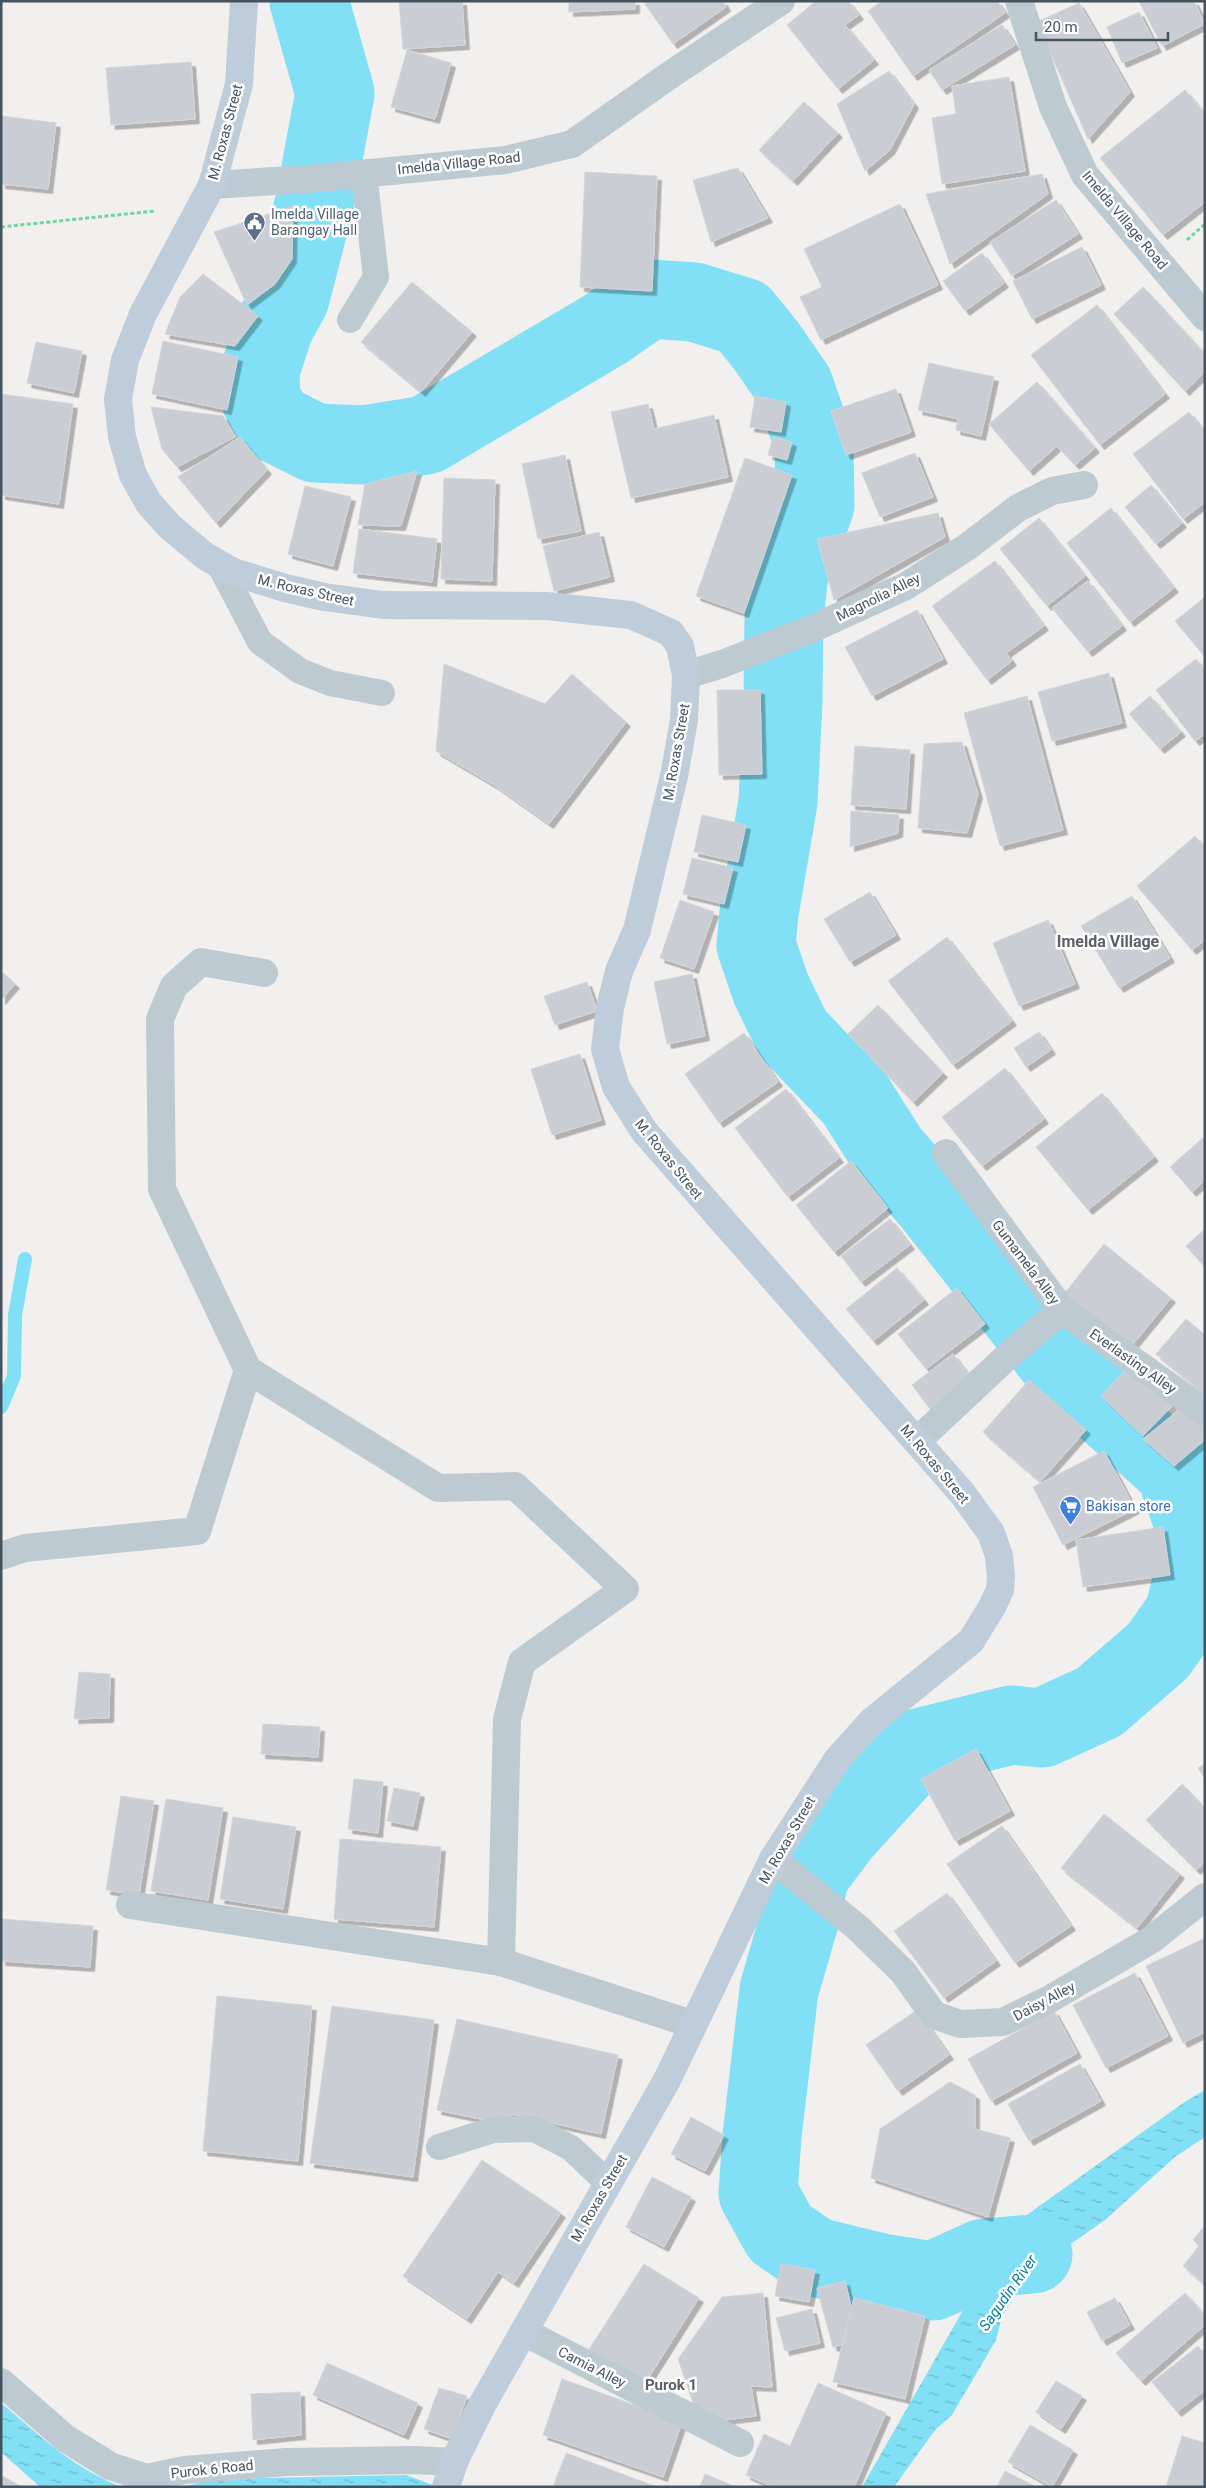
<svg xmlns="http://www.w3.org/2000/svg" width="1206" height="2488" viewBox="0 0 1206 2488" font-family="Roboto,sans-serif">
<defs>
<pattern id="water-ripples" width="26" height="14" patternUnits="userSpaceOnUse" patternTransform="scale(1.25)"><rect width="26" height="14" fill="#81e0f5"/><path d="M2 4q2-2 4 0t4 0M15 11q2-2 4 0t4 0" fill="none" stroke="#6bb8ca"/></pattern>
<filter id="shadow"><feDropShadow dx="4.5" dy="4.5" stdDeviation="0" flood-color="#0004"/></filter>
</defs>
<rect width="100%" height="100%" fill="#f2efef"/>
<g fill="url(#water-ripples)">
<path d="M1205,2090V2137L1175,2157L1105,2220L1058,2253L1017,2293L1002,2316L996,2340L952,2415L935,2430L894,2487H862L966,2305L1017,2222L1186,2101Z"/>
<path d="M1,2403C39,2435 74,2469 122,2487H40L1,2452Z"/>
<path d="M406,2475L438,2487H182L215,2479Z"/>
</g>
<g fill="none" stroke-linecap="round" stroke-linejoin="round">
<path stroke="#81e0f5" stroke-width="14" d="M1,1407L14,1376L15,1315L25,1259"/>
<path stroke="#81e0f5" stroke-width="79" d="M309,1L335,93L315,201L290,298L274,327L260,371L261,400L275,423L315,443L364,445L426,435L604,330L649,299L694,302L743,317L767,347L794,386L814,444L815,505L789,574L784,617L783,702L778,802L759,913L756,945L771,989L793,1034L855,1099L888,1151L932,1202L1066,1372L1175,1470L1194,1524L1195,1569L1184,1614L1158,1651L1099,1702L1042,1728L1011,1725L918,1748L840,1834L810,1874L801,1914L779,1990L762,2136L758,2193L780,2233L815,2257L881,2273L933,2281L984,2258L1033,2254"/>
</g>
<g fill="#caced4" stroke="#d2d5db" filter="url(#shadow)">
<path d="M399,1H462L465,45L403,49Z"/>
<path d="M569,1H635V9L569,12Z"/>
<path d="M649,1H723L726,7L673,44L645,4Z"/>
<path d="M816,1H848L859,15L845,25L874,60L838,89L787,25Z"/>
<path d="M882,1H997L1005,13L913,76L868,11Z"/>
<path d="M1139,1H1194L1205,24L1162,46Z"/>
<path d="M1079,3L1130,92L1088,139L1037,22Z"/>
<path d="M1139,12L1157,48L1122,63L1107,27Z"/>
<path d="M1002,25L1015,45L942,90L929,70Z"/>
<path d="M407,50L451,63L435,119L391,107Z"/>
<path d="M191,62L195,119L111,125L106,68Z"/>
<path d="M889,71L914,104L890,150L865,171L837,104Z"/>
<path d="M1009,77L1025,171L942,184L932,118L956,114L952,86Z"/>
<path d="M1185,90L1205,114V202L1163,235L1100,158Z"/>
<path d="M804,102L838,133L793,181L759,150Z"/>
<path d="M2,116L56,123L48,189L1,184Z"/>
<path d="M738,168L768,218L711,242L693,180Z"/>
<path d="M585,172L657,176L652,291L580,287Z"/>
<path d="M1042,174L1048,194L950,264L926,194Z"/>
<path d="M1056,200L1078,234L1012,276L990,242Z"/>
<path d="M900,204L938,285L821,340L800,297L822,287L804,249Z"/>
<path d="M293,206L292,259L275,284L247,305L214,232Z"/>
<path d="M1082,247L1101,285L1032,319L1013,281Z"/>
<path d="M982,253L1004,283L965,311L943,281Z"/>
<path d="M203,274L258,316L235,346L165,334L180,297Z"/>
<path d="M412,282L472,332L421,392L361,342Z"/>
<path d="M1143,287L1205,354V372L1185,391L1114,314Z"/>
<path d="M1097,305L1165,394L1100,445L1031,355Z"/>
<path d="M163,341L238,357L227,410L152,394Z"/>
<path d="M36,342L82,351L74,393L27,383Z"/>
<path d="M929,363L994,377L981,436L956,430L958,419L918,410Z"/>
<path d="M1037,382L1095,448L1075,465L1057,446L1029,471L989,424Z"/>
<path d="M896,389L911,432L846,455L831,411Z"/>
<path d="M1,394L73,404L59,504L1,495Z"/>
<path d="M755,396L786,402L781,432L750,427Z"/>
<path d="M648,404L654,429L714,415L728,477L631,498L611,412Z"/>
<path d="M151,407L223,416L235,437L177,467L162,449Z"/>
<path d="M1189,412L1205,432V502L1183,519L1133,454Z"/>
<path d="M240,437L267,470L216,523L178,477Z"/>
<path d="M773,437L792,442L787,460L768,455Z"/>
<path d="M915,453L933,497L880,517L862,473Z"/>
<path d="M565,455L581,531L538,539L522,464Z"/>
<path d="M745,458L792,475L744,613L696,596Z"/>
<path d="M417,471L401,526L358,525L365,484Z"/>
<path d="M444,478L495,480L492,581L441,579Z"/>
<path d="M1151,485L1182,523L1156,544L1125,507Z"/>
<path d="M305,486L351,497L333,566L288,554Z"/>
<path d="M1111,508L1174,588L1130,622L1067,543Z"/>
<path d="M938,513L945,537L834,600L817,539Z"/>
<path d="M1039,518L1085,576L1047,606L1000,549Z"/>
<path d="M359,529L437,539L432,582L353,573Z"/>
<path d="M599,532L610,577L554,591L543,546Z"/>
<path d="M995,561L1044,626L1006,653L1012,661L987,680L932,606Z"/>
<path d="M1088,581L1122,626L1088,652L1052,608Z"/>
<path d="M1205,597V657L1175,621Z"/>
<path d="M917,610L943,659L872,696L845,647Z"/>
<path d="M1196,659L1205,670V734L1195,741L1156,690Z"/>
<path d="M444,664L545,704L572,674L626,722L549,824L494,785L436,751Z"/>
<path d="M1109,673L1122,723L1052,741L1038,692Z"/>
<path d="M717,690H760L762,774L719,775Z"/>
<path d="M1027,696L1063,830L1000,846L964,713Z"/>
<path d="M1150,696L1181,732L1160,749L1129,714Z"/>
<path d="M962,742L978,794L967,833L918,828L924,744Z"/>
<path d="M855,746L910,750L906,809L851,805Z"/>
<path d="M851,811L899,815L898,833L850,847Z"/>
<path d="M702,815L746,825L738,862L694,852Z"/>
<path d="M1195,836L1205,848V940L1192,950L1137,886Z"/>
<path d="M692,858L733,868L724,904L683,894Z"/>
<path d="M870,892L896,935L850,962L824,919Z"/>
<path d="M1132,896L1170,958L1119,988L1081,926Z"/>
<path d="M680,900L714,912L694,969L660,958Z"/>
<path d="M1048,920L1075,984L1019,1006L993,943Z"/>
<path d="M947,937L1012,1021L953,1065L888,981Z"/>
<path d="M1,971L15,984L1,1000Z"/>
<path d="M692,974L705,1036L667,1044L654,982Z"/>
<path d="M587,982L597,1011L555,1025L544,996Z"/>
<path d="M878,1005L943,1073L913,1102L848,1034Z"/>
<path d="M1039,1032L1051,1050L1026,1067L1014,1048Z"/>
<path d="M744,1033L778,1082L719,1123L685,1074Z"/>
<path d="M580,1054L601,1120L552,1135L531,1069Z"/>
<path d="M1005,1068L1044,1119L982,1166L942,1117Z"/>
<path d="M786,1089L839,1158L788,1197L735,1128Z"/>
<path d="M1102,1093L1154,1157L1088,1210L1036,1147Z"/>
<path d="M1205,1136V1180L1192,1192L1170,1167Z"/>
<path d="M851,1161L888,1208L834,1252L796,1205Z"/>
<path d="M890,1219L910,1245L861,1282L841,1256Z"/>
<path d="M1205,1229V1267L1186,1246Z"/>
<path d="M1104,1244L1171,1298L1130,1348L1064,1294Z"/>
<path d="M897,1268L924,1300L873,1341L846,1309Z"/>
<path d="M957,1288L985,1324L926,1369L898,1334Z"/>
<path d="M1186,1319L1205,1335V1394L1156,1354Z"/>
<path d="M953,1354L971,1378L930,1409L912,1385Z"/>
<path d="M1128,1367L1175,1403L1143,1436L1101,1396Z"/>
<path d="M1029,1380L1086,1430L1040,1482L983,1432Z"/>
<path d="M1185,1405L1205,1421V1440L1174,1466L1143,1439Z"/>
<path d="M1104,1451L1135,1509L1063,1545L1033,1487Z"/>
<path d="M1163,1527L1170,1575L1083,1587L1076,1540Z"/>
<path d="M79,1672L110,1674L109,1718L74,1719Z"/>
<path d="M263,1724L320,1727L318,1757L261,1754Z"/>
<path d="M976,1749L1010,1811L955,1841L921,1779Z"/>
<path d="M1205,1764V1779L1198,1768Z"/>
<path d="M354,1779L383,1782L378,1833L348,1829Z"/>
<path d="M1182,1784L1205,1808V1862L1196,1870L1146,1820Z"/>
<path d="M394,1788L420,1793L413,1826L387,1821Z"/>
<path d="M121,1796L154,1801L139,1895L106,1890Z"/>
<path d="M166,1799L223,1808L208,1900L151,1891Z"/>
<path d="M1104,1814L1180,1874L1137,1928L1061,1868Z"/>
<path d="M233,1817L296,1827L283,1909L220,1899Z"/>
<path d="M1002,1826L1071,1926L1015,1963L947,1864Z"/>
<path d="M340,1839L441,1847L434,1927L334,1919Z"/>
<path d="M947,1893L996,1961L944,1998L894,1931Z"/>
<path d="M1,1919L93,1926L90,1967L1,1961Z"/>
<path d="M1205,1938V2032L1183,2043L1146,1966Z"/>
<path d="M1135,1973L1168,2036L1106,2068L1073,2005Z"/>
<path d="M217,1996L312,2006L298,2161L203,2151Z"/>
<path d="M332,2006L434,2020L413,2177L310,2163Z"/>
<path d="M917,2010L949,2055L898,2091L866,2045Z"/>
<path d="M1054,2011L1077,2053L991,2101L968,2059Z"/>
<path d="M457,2019L618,2055L601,2134L511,2114L509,2125L437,2110Z"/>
<path d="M1080,2064L1101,2101L1029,2141L1008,2104Z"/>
<path d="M950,2082L975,2095V2129L1010,2138L988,2217L871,2178L880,2129Z"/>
<path d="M691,2117L724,2135L705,2171L671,2154Z"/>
<path d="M482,2160L561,2213L514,2283L498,2272L467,2319L403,2276Z"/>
<path d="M652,2177L691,2197L664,2247L626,2227Z"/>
<path d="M1203,2228L1205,2230L1204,2284L1183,2266L1199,2246L1193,2240Z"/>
<path d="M644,2264L699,2298L644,2385L588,2351Z"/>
<path d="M781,2264L815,2270L809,2302L775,2296Z"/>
<path d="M845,2281L859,2340L833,2347L817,2288Z"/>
<path d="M763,2293L772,2387L751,2386L756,2416L700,2423L678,2359L722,2297Z"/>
<path d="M1185,2293L1205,2316V2325L1141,2381L1116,2353Z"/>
<path d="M854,2298L925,2316L905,2399L833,2382Z"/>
<path d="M1115,2298L1130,2325L1102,2341L1087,2312Z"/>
<path d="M812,2309L820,2343L785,2351L776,2318Z"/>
<path d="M1198,2346L1205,2355V2390L1177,2412L1152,2382Z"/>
<path d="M327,2363L418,2403L404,2435L313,2395Z"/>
<path d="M562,2379L682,2422L663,2477L543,2435Z"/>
<path d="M1056,2381L1082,2396L1061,2429L1036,2412Z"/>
<path d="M818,2383L886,2413L854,2487H773L746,2475L764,2434L790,2446Z"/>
<path d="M439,2388L467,2396L452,2439L424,2429Z"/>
<path d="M300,2392L301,2435L253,2440L251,2394Z"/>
<path d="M1030,2425L1073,2450L1052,2487L1008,2462Z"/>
<path d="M1182,2436L1205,2443V2487H1166Z"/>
<path d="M566,2453L657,2487H553Z"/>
<path d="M1005,2471L1036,2487H997Z"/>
<path d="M705,2474L736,2487H700Z"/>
<path d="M1,2475L22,2487H1Z"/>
</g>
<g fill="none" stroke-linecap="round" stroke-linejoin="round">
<g stroke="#6dd6a0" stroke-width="3" stroke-dasharray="4 2.5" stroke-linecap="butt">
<path d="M1,227L155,211"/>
<path d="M1187,240L1205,224"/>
</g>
<g stroke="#becad2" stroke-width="26">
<path d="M350,320L376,277L364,173"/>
<path d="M219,564L260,642L300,671L330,683L382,693"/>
<path d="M439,2147L493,2130L534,2129L571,2148L608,2183"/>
</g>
<g stroke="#becad2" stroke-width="28">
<path d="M686,675L722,664L809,630L906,586L967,547L1018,508L1052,491L1084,485"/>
<path d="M264,973L201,962L174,986L160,1019L162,1189L248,1370L438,1488L515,1486L625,1589L522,1662L507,1719L501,1962"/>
<path d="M946,1153L1062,1310L1205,1412"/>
<path d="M917,1441L1011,1353L1062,1310"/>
<path d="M1,1556L25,1548L197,1531L248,1370"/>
<path d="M773,1859L858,1928L903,1972L934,2015L960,2024L1003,2022L1048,2000L1151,1940L1205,1897"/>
<path d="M130,1905L501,1962L692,2024"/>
<path d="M524,2332L740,2443"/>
<path d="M1,2382L65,2438L110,2466L147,2478L184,2470L286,2462L415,2460L454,2462"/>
</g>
<g stroke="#becad2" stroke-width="28">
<path d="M1019,1L1053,107L1085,175L1205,317"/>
<path d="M212,185L307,179L506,160L572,144L670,75L781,1"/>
</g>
<path stroke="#bfcdda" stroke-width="28" d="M244,1L239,84L212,185L143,314L125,360L118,399L122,437L133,475L148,502L169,526L205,556L233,572L285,588L324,597L383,605L546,606L631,615L671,633L680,646L686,675L684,720L674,776L637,930L619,971L610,1008L605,1049L616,1087L644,1131L962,1493L991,1533L999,1556L1001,1577L1000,1590L992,1607L971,1641L871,1722L837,1760L773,1859L667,2080L482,2405L454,2462L446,2487"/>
</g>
<defs>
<symbol id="civic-pin" viewBox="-11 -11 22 30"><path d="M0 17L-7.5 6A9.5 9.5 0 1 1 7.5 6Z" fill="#5c6f8a" stroke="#fff"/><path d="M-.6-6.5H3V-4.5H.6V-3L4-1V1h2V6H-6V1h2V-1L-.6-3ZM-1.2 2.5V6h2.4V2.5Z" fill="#fff"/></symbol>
<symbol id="supermarket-pin" viewBox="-11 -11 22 30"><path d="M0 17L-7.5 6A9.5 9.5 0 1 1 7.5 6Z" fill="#3f7fe0" stroke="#fff"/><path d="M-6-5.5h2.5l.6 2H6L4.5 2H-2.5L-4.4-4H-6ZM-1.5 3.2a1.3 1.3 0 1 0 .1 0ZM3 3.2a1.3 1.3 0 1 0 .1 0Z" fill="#fff"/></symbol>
</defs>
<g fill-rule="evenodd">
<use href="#civic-pin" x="242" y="210" width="25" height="34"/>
<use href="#supermarket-pin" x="1058" y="1494" width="25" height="34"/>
</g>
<g text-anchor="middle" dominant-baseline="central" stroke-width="5" stroke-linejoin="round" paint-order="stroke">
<g font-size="14" fill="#45535e" stroke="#fff">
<text transform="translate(225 132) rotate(-75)">M. Roxas Street</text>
<text transform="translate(459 163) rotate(-6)">Imelda Village Road</text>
<text transform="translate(1125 220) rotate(50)">Imelda Village Road</text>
<text transform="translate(306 590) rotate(13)">M. Roxas Street</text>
<text transform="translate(878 597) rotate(-26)">Magnolia Alley</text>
<text transform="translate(676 752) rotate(-80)">M. Roxas Street</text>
<text transform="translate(669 1159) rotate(51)">M. Roxas Street</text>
<text transform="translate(1026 1262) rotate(53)">Gumamela Alley</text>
<text transform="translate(1133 1361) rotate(35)">Everlasting Alley</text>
<text transform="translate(935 1464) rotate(50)">M. Roxas Street</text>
<text transform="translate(787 1840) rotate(-60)">M. Roxas Street</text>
<text transform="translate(1044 2001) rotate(-28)">Daisy Alley</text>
<text transform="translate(599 2198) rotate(-60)">M. Roxas Street</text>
<text transform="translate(592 2367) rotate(27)">Camia Alley</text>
<text transform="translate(212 2469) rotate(-6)">Purok 6 Road</text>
</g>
<g font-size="14" fill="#4e5e75" stroke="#fff" text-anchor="start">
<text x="271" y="214">Imelda Village<tspan x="271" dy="16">Barangay Hall</tspan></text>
</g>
<g font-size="14" fill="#366cbe" stroke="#fff" text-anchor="start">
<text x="1086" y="1506">Bakisan store</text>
</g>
<g font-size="15" font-style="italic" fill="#03809d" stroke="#fff">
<text transform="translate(1008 2293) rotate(-55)">Sagudin River</text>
</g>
<g font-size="15" font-weight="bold" fill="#5b5f65" stroke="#fff">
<text x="671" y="2385">Purok 1</text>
</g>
<g font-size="16" font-weight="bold" fill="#5b5f65" stroke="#fff">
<text x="1108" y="941">Imelda Village</text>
</g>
</g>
<rect width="1206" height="2488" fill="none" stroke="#45535e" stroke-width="5"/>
<path d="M1036 32v8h132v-8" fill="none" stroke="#45535e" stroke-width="2.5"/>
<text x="1044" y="32" font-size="15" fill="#45535e" stroke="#ffffff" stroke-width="4" paint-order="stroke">20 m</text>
</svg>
